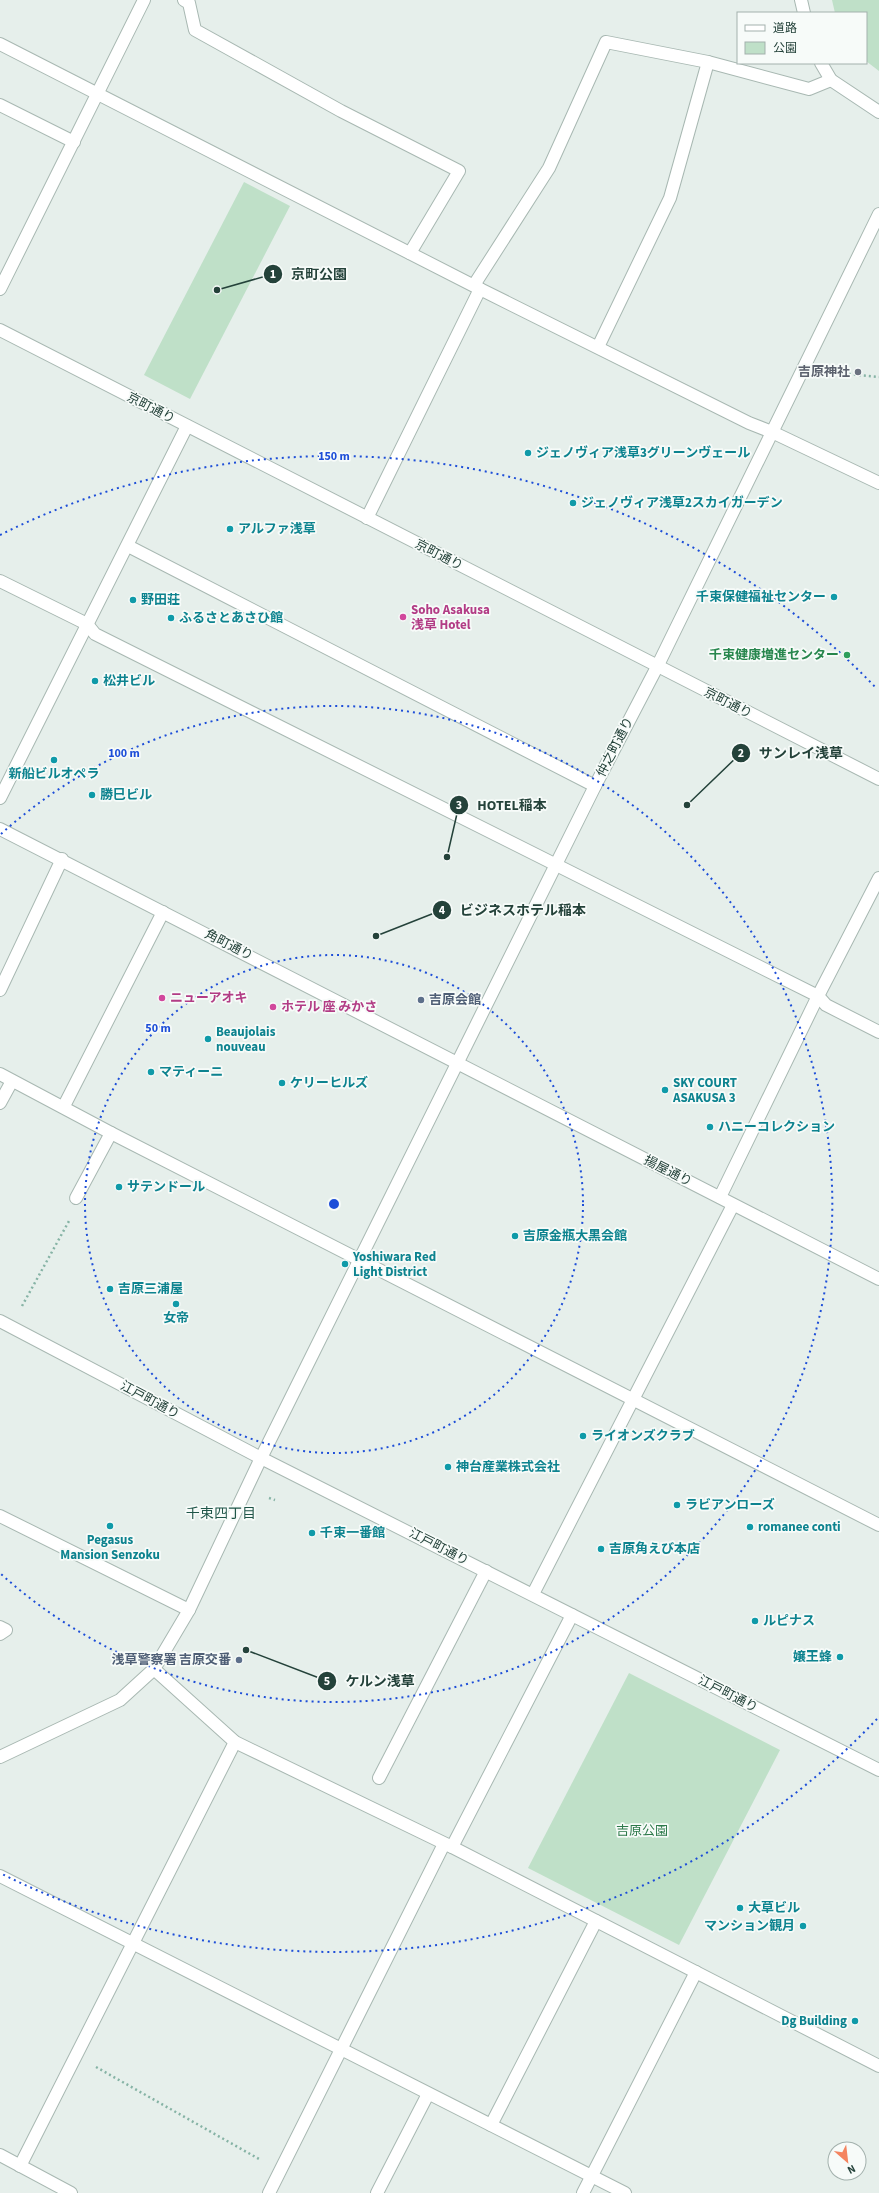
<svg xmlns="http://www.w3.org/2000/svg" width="879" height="2193" viewBox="0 0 879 2193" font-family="'Source Sans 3','Noto Sans JP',sans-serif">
<rect width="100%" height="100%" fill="#e6efeb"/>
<g fill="#bfe0c8">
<path d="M832,0H879V71L866,61V13H835Z"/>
<path d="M244,182L290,206L190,399L144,375Z"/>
<path d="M629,1673L780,1750L679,1945L528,1868Z"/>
</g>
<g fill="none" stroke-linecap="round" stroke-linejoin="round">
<defs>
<g id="minor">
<path d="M184,0L189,3L195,30L341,111L459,171L410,253"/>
<path d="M801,0L804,13"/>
<path d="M0,44L480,289L749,423L772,432L879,483"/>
<path d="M821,63L831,80L879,112"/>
<path d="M0,105L74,142"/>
<path d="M474,285L549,168L606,42L708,62L809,89L831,80"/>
<path d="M0,289L144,0"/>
<path d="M0,330L879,779"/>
<path d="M598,347L670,198L708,62"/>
<path d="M367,518L480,289"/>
<path d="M128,546L595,786"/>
<path d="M0,581L87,624L95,634L818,996L826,1005L879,1032"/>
<path d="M0,798L187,426"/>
<path d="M0,829L879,1279"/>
<path d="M0,990L62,859"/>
<path d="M0,1074L111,1133L879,1525"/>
<path d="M0,1103L12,1081"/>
<path d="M64,1106L163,912"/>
<path d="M720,1197L818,996L879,878"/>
<path d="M76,1198L111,1133"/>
<path d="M0,1321L261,1458L879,1770"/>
<path d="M0,1516L189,1610"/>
<path d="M533,1594L733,1205"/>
<path d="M0,1627L6,1630L0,1634"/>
<path d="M154,1669L235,1742L452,1847L879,2066"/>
<path d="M0,1757L120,1700L154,1669L189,1610L261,1458L595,786L657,667L879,214"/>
<path d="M379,1778L486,1571"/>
<path d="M452,1847L572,1615"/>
<path d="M0,1876L625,2193"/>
<path d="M491,2125L596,1921"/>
<path d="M0,2155L71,2193"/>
<path d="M20,2166L235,1742"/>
<path d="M269,2193L444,1844"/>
<path d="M377,2193L428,2094"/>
<path d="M583,2193L696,1972"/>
</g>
</defs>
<use href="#minor" stroke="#a8b8b2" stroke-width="14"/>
<g stroke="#86b3a5" stroke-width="2.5" stroke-dasharray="2 3" stroke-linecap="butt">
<path d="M829,372L879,377"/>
<path d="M22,1306L69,1221"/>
<path d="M269,1498L275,1500"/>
<path d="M96,2067L259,2159"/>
</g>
<use href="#minor" stroke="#fff" stroke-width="12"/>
</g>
<g fill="none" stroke="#1d4ed8" stroke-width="2" stroke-dasharray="2 4">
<circle cx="334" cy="1204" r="249"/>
<path d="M1 834A498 498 0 1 1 1 1574"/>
<path d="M877 1719A748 748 0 0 1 0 1873M0 535A748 748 0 0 1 877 689"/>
</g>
<circle fill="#6b7280" stroke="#f7fbf9" stroke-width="1.5" cx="858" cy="372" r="4"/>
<g fill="#0f9aa8" stroke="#f7fbf9" stroke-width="1.5">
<circle cx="528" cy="453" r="4"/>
<circle cx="573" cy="503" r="4"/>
<circle cx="230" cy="529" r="4"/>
<circle cx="834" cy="597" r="4"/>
<circle cx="133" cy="600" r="4"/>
<circle cx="171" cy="618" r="4"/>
<circle cx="95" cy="681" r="4"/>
<circle cx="54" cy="760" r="4"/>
<circle cx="92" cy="795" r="4"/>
<circle cx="208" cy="1039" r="4"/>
<circle cx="151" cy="1072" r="4"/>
<circle cx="282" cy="1083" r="4"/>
<circle cx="665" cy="1090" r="4"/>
<circle cx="710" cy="1127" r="4"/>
<circle cx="119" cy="1187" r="4"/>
<circle cx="515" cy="1236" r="4"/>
<circle cx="345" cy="1264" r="4"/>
<circle cx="110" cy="1289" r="4"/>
<circle cx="176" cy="1304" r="4"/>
<circle cx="583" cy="1436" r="4"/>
<circle cx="448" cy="1467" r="4"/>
<circle cx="677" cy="1505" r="4"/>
<circle cx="110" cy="1526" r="4"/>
<circle cx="750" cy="1527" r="4"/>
<circle cx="312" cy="1533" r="4"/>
<circle cx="601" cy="1549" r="4"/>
<circle cx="755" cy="1621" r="4"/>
<circle cx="840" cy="1657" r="4"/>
<circle cx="740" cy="1908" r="4"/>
<circle cx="803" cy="1926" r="4"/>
<circle cx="855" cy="2021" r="4"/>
</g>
<g fill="#d1479c" stroke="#f7fbf9" stroke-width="1.5">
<circle cx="403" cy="617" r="4"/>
<circle cx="162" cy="998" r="4"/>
<circle cx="273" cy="1007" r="4"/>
</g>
<circle fill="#2e9e5b" stroke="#f7fbf9" stroke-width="1.5" cx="847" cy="655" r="4"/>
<g fill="#5c6f8a" stroke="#f7fbf9" stroke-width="1.5">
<circle cx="421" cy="1000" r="4"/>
<circle cx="239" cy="1660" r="4"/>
</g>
<g text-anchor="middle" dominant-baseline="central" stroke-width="3.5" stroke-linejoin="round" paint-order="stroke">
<g font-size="13" font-weight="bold" fill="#5b616d" stroke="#f7fbf9" text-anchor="end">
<text x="850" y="372">吉原神社</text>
</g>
<g font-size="13" fill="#24423a" stroke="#f7fbf9">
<text transform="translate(151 408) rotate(27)">京町通り</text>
<text transform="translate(439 555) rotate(27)">京町通り</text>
<text transform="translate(728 703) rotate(27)">京町通り</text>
<text transform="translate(615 747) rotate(-63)">仲之町通り</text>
<text transform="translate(229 945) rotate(27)">角町通り</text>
<text transform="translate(668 1171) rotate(27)">揚屋通り</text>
<text transform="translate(150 1400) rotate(28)">江戸町通り</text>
<text transform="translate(439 1547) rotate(27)">江戸町通り</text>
<text transform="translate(728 1694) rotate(27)">江戸町通り</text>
</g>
<g font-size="13" font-weight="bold" fill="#0d838f" stroke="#f7fbf9" text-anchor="start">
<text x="536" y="453">ジェノヴィア浅草3グリーンヴェール</text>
<text x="581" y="503">ジェノヴィア浅草2スカイガーデン</text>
<text x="238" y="529">アルファ浅草</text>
<text x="826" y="597" text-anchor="end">千束保健福祉センター</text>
<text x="141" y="600">野田荘</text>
<text x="179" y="618">ふるさとあさひ館</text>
<text x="103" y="681">松井ビル</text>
<text x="54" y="774" text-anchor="middle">新船ビルオペラ</text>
<text x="100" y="795">勝巳ビル</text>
<text x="216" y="1032">Beaujolais<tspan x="216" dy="15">nouveau</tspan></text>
<text x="159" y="1072">マティーニ</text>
<text x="290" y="1083">ケリーヒルズ</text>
<text x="673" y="1083">SKY COURT<tspan x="673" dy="15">ASAKUSA 3</tspan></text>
<text x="718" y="1127">ハニーコレクション</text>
<text x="127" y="1187">サテンドール</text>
<text x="523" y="1236">吉原金瓶大黒会館</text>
<text x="353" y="1257">Yoshiwara Red<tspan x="353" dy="15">Light District</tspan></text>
<text x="118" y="1289">吉原三浦屋</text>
<text x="176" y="1318" text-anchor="middle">女帝</text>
<text x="591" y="1436">ライオンズクラブ</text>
<text x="456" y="1467">神台産業株式会社</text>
<text x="685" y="1505">ラビアンローズ</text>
<text x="758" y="1527">romanee conti</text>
<text x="320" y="1533">千束一番館</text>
<text x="110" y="1540" text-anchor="middle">Pegasus<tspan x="110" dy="15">Mansion Senzoku</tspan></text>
<text x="609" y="1549">吉原角えび本店</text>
<text x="763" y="1621">ルピナス</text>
<text x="832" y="1657" text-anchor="end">嬢王蜂</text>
<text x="748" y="1908">大草ビル</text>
<text x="795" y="1926" text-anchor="end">マンション観月</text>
<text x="847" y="2021" text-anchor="end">Dg Building</text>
</g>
<g font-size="13" font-weight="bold" fill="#b23c85" stroke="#f7fbf9" text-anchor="start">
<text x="411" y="610">Soho Asakusa<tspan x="411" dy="15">浅草 Hotel</tspan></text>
<text x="170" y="998">ニューアオキ</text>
<text x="281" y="1007">ホテル 座 みかさ</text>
</g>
<g font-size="13" font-weight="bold" fill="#27864d" stroke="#f7fbf9" text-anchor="end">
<text x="839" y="655">千束健康増進センター</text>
</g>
<g font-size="13" font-weight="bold" fill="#4e5e75" stroke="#f7fbf9" text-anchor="start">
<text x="429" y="1000">吉原会館</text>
<text x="231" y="1660" text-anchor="end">浅草警察署 吉原交番</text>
</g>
<g font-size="13" fill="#2d7a4b" stroke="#f7fbf9">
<text x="642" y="1831">吉原公園</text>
</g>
<g font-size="14" fill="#1f5548" stroke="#f7fbf9">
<text x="221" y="1514">千束四丁目</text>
</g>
</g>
<circle cx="334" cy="1204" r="6" fill="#1d4ed8" stroke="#f7fbf9" stroke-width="2"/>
<g font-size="12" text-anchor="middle" font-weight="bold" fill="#1d4ed8" stroke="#f7fbf9" stroke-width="3.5" stroke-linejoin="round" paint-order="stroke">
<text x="334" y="460">150 m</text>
<text x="124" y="757">100 m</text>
<text x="158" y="1032">50 m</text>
</g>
<path fill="none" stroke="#24423a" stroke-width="1.5" d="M217 290L273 274M687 805L741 753M447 857L459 805M376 936L442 910M246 1650L327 1681"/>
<g fill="#24423a" stroke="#f7fbf9" stroke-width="1.5">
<circle cx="217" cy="290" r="4"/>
<circle cx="687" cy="805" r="4"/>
<circle cx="447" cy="857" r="4"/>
<circle cx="376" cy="936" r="4"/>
<circle cx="246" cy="1650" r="4"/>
<circle cx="273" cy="274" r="10"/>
<circle cx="741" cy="753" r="10"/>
<circle cx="459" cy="805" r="10"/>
<circle cx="442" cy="910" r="10"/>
<circle cx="327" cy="1681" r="10"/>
</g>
<g font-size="12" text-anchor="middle" font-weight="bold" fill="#fff">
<text x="273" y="278">1</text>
<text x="741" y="757">2</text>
<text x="459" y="809">3</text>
<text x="442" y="914">4</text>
<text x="327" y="1685">5</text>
</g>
<g font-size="14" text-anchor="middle" font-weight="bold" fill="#24423a" stroke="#f7fbf9" stroke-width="3.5" stroke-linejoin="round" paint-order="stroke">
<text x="319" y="279">京町公園</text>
<text x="801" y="758">サンレイ浅草</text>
<text x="512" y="810">HOTEL稲本</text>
<text x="523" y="915">ビジネスホテル稲本</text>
<text x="380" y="1686">ケルン浅草</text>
</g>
<rect x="737" y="12" width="130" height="52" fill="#f7fbf9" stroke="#a3b1ad"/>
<rect x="745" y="25" width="20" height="6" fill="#ffffff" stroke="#a3b1ad"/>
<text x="773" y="32" font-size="12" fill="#24423a">道路</text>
<rect x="745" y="42" width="20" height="12" fill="#bfe0c8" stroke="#a3b1ad"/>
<text x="773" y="52" font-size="12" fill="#24423a">公園</text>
<g transform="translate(847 2161) rotate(152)"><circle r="19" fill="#f7fbf9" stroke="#a3b1ad"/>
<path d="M0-3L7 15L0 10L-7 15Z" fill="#f4845f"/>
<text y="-6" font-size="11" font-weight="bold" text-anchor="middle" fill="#24423a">N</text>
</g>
</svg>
